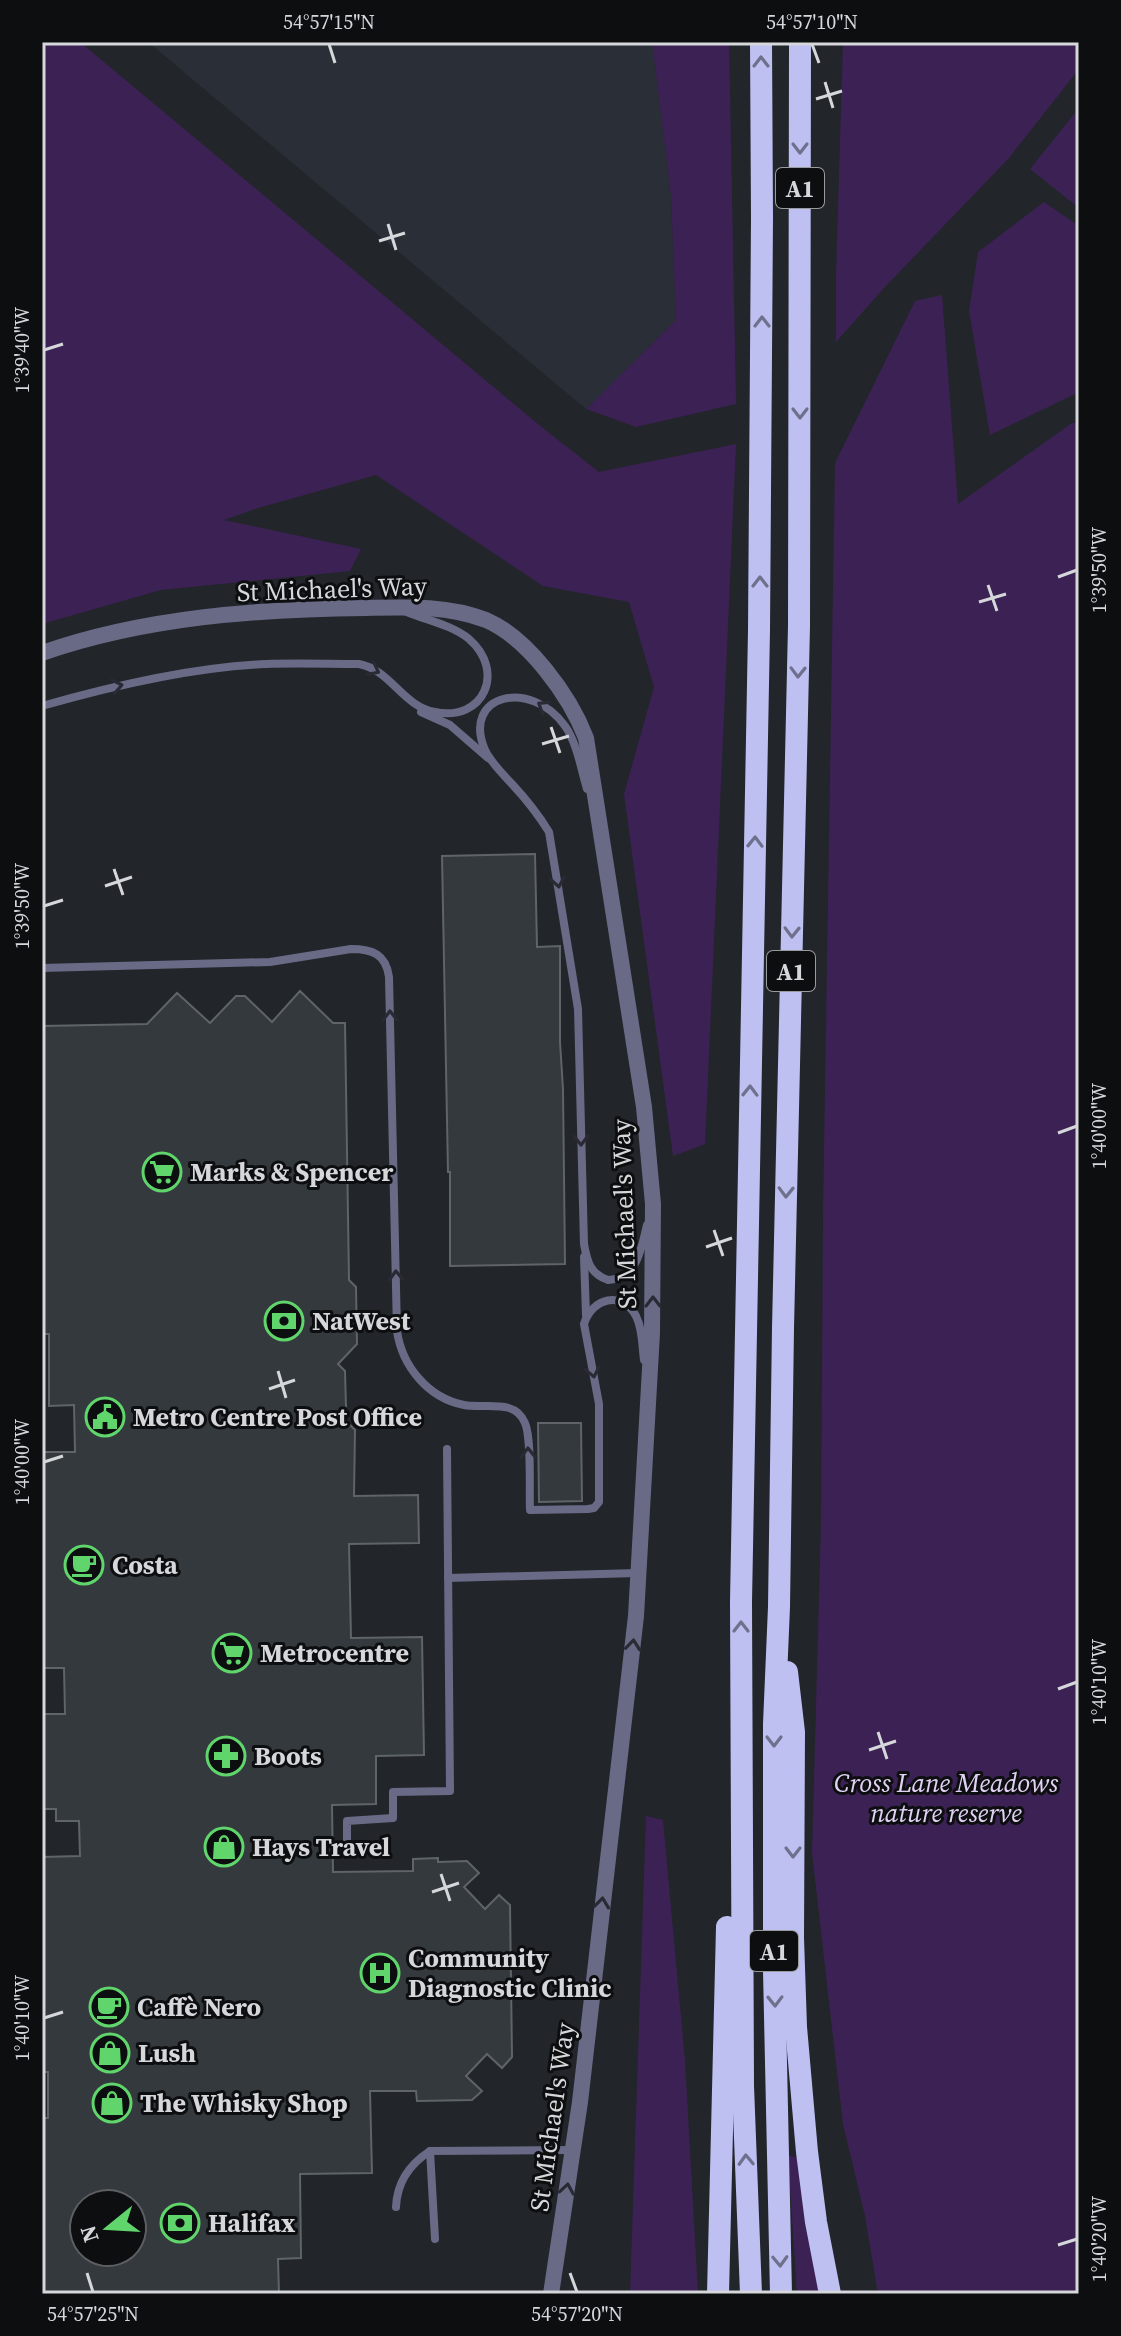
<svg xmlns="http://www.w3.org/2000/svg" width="1121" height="2336" viewBox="0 0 1121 2336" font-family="'Source Serif 4',serif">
<rect width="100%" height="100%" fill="#22252a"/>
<path fill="#292e37" d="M148,42H652L671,196L676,320L586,409Z"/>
<g fill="#3c2254">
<path d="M42,42L81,43L544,429L599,472L736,444L705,1144L673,1156L624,794L654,687L629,602L543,586L376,475L258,508L224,520L361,549L350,571L161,590L42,624Z"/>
<path d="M652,42H729L736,404L636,427L586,409L676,320L671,196Z"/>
<path d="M843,42H1079V69L1009,158L884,288L836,342V275Z"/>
<path d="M1079,108V208L1030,169Z"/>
<path d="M1044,202L1079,226V392L990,435L969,311L978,252Z"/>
<path d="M942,295L958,504L1072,423H1079V2294H878L865,2216L843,2124L812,1853L821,1524L823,1215L835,463L915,301Z"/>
<path d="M646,1816L663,1820L685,2061L698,2294H630Z"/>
<path d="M788,2155L798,2158L821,2294H797Z"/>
</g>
<g fill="#33393c" stroke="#5e6468" stroke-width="2" fill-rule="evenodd">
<path d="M535,854L537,947L560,946V1042L563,1089L565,1264L450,1266V1172H448L442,856Z"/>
<path d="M300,991L333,1023H345L349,1280L356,1287L357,1344L338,1364L345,1371L346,1407L339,1414L355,1430L354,1496L418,1495L419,1543L349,1544L351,1638L422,1637L424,1755L376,1756V1804L332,1805L333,1872L413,1871V1859L438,1858V1862L467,1861L479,1873L464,1887L485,1909L499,1895L510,1905L512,2057L502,2068L487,2054L466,2076L482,2091L472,2100L417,2101L416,2091H370L372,2173L300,2174L301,2258L278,2259L279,2294H42V2118H48V2072H42V1857L80,1856L79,1821H56V1809H42V1714H65L64,1668H42V1452H75L74,1405L49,1406V1334H42V1026L147,1024L177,993L210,1023L236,996H245L272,1022ZM84,2204H132V2252H84Z"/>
<path d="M538,1423H581L582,1501L539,1502Z"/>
</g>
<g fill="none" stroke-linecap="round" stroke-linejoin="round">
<g stroke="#696a86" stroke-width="8">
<path d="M42,706C112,686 193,667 266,664C297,663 328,664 359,664C391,670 402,706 435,712C484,722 506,671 469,639C452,625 426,620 407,612"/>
<path d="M421,712L450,725L488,758"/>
<path d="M587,789C581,769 577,743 565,726C531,678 461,694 485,750C491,763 503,774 512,784C526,799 538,814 549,832L578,1009L584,1244C587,1261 590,1274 608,1280C638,1278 641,1249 647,1225"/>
<path d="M42,968L270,962L351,949C372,949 386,954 389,977L397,1331C402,1366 428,1398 464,1405C485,1409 515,1398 525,1423C532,1439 529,1491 530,1510L588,1509L594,1508L599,1502V1404L584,1324C592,1298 622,1290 636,1316C643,1330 642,1346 644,1360"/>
<path d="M584,1257L586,1315"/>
<path d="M448,1578L638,1573"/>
<path d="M347,1847V1821L393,1818V1792L450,1791L447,1449"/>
<path d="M430,2151L435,2239"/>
<path d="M396,2207C397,2181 410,2164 430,2151L572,2150"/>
</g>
<path stroke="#696a86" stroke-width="16" d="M42,653C145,617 258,609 366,608C406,607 447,605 486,620C528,638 570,696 586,738L644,1107L653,1204L652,1333L636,1616L580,2102L551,2294"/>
<g stroke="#bec0f2" stroke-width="22">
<path d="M787,1672L794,1732L793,1938L796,2027L807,2152L816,2222L830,2294"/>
<path d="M718,2294L727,1927"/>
<path d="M751,2294L743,2086L741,1602L759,630L762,218L761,42"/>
<path d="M781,2294L774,1970V1724L779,1607L783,1328L799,626L800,42"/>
</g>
</g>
<defs><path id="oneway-chevron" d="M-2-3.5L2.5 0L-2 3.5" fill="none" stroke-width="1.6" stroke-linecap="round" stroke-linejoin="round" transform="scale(2)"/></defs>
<g stroke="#6e708c">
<use href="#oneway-chevron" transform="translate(761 62) rotate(-90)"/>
<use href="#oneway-chevron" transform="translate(800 148) rotate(90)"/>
<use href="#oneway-chevron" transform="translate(762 322) rotate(-90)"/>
<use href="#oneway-chevron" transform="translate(800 413) rotate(90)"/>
<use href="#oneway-chevron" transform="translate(760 582) rotate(-90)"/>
<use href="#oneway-chevron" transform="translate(798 672) rotate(91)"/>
<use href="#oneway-chevron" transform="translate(755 842) rotate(-89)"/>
<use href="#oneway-chevron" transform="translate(792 932) rotate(91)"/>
<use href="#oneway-chevron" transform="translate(750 1091) rotate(-89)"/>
<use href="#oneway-chevron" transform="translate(786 1192) rotate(91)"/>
<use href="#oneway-chevron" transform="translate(741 1627) rotate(-90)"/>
<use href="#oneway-chevron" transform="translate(774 1741) rotate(90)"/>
<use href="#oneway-chevron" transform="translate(793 1852) rotate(90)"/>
<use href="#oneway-chevron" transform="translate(775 2001) rotate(89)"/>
<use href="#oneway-chevron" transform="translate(746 2160) rotate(-92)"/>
<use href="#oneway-chevron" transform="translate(780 2261) rotate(88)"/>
</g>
<g stroke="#292a33">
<use href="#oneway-chevron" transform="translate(374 670) rotate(27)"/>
<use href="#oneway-chevron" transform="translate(117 686) rotate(-11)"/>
<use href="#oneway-chevron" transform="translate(543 706) rotate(-148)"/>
<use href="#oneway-chevron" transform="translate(558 882) rotate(80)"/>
<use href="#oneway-chevron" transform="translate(390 1016) rotate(-91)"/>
<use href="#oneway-chevron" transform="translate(581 1140) rotate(89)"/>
<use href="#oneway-chevron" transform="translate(396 1276) rotate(-92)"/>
<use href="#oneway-chevron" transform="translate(653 1302) rotate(-90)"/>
<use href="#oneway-chevron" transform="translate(593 1372) rotate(78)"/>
<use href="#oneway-chevron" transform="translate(528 1453) rotate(-91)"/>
<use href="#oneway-chevron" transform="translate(633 1645) rotate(-84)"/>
<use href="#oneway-chevron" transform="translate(602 1903) rotate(-83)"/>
<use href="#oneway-chevron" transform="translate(567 2189) rotate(-81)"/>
</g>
<path fill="none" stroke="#d5d7da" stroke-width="3" d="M329,44L335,63M812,44L819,63M825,82L833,108M816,99L842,91M388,224L396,250M379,241L405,233M44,350L63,344M1058,577L1077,570M988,585L997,611M979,602L1006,594M551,727L560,753M542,744L569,736M114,869L123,895M105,886L132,877M44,906L63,900M1058,1133L1077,1126M714,1230L723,1256M706,1247L732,1238M278,1371L286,1398M269,1389L295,1380M44,1462L63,1456M1058,1689L1077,1682M878,1732L887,1759M869,1750L896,1741M441,1874L450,1901M432,1892L459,1883M44,2018L63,2012M1058,2245L1077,2239M87,2273L93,2292M570,2273L577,2292"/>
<defs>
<symbol id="supermarket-ring" viewBox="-11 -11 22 22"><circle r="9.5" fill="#0d0e10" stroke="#5fd56b" stroke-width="1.5"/><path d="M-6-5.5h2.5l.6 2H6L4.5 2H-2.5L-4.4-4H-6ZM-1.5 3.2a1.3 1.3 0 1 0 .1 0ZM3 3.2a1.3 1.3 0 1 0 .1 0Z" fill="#5fd56b"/></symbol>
<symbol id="bank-ring" viewBox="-11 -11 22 22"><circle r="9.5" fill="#0d0e10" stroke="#5fd56b" stroke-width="1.5"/><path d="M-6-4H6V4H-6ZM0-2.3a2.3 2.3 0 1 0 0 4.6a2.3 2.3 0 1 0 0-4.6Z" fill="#5fd56b"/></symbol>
<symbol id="civic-ring" viewBox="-11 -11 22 22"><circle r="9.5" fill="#0d0e10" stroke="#5fd56b" stroke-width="1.5"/><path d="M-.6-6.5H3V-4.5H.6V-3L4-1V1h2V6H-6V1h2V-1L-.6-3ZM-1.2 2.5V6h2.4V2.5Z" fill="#5fd56b"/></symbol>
<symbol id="cafe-ring" viewBox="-11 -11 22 22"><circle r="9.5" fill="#0d0e10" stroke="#5fd56b" stroke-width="1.5"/><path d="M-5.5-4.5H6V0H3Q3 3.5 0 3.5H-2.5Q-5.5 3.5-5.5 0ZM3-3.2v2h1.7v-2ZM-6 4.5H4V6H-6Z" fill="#5fd56b"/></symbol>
<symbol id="pharmacy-ring" viewBox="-11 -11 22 22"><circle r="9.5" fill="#0d0e10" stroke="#5fd56b" stroke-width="1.5"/><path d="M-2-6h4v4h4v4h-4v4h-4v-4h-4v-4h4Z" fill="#5fd56b"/></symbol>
<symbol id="shop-ring" viewBox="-11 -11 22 22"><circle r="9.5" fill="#0d0e10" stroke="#5fd56b" stroke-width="1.5"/><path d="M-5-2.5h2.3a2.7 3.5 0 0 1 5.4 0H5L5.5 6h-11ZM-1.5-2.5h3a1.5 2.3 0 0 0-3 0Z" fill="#5fd56b"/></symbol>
<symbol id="hospital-ring" viewBox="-11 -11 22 22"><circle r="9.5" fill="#0d0e10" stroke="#5fd56b" stroke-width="1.5"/><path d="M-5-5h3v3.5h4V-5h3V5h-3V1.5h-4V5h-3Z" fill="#5fd56b"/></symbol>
</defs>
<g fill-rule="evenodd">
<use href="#supermarket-ring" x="140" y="1150" width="44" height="44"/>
<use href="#bank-ring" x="262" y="1299" width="44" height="44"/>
<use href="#civic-ring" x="83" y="1395" width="44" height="44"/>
<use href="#cafe-ring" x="62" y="1543" width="44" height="44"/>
<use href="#supermarket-ring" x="210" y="1631" width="44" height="44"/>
<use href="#pharmacy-ring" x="204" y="1734" width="44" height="44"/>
<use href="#shop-ring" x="202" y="1825" width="44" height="44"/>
<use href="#hospital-ring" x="358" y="1951" width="44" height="44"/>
<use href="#cafe-ring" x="87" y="1985" width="44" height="44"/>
<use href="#shop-ring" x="88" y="2031" width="44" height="44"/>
<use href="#shop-ring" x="90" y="2081" width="44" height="44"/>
<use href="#bank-ring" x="158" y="2201" width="44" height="44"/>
</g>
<g text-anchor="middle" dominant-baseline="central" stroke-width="6" stroke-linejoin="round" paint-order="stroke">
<g fill="#0d0e10" stroke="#999b9d" stroke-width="2">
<rect x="776" y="168" width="48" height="40" rx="6"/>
<rect x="767" y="951" width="48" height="40" rx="6"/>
<rect x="750" y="1931" width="48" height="40" rx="6"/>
</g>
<g font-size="24" font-weight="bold" fill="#d5d7da">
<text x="800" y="188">A1</text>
<text x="791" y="971">A1</text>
<text x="774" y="1951">A1</text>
</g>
<g font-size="26" fill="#d5d7da" stroke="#0d0e10">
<text transform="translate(332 589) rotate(-2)">St Michael's Way</text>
<text transform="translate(624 1214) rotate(-92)">St Michael's Way</text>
<text transform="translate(552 2117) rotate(-82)">St Michael's Way</text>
</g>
<g font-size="26" font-weight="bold" fill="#d5d7da" stroke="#0d0e10" text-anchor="start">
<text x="190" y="1172">Marks &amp; Spencer</text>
<text x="312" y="1321">NatWest</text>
<text x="133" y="1417">Metro Centre Post Office</text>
<text x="112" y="1565">Costa</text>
<text x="260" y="1653">Metrocentre</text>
<text x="254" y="1756">Boots</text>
<text x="252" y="1847">Hays Travel</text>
<text x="408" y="1958">Community<tspan x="408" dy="30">Diagnostic Clinic</tspan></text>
<text x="137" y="2007">Caffè Nero</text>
<text x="138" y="2053">Lush</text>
<text x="140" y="2103">The Whisky Shop</text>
<text x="208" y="2223">Halifax</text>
</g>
<g font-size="26" font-style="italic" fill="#e1d1f4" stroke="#0d0e10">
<text x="946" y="1783">Cross Lane Meadows<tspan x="946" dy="30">nature reserve</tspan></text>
</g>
</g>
<rect width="1121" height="2336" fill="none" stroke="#0d0e10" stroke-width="88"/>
<g transform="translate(108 2228) rotate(252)"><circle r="38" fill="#0d0e10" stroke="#5d5e61" stroke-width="2"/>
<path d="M0-6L14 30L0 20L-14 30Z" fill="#5fd56b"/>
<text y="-12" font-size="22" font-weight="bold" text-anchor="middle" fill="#d5d7da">N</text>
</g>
<rect x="44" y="44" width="1033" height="2248" fill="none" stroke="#d5d7da" stroke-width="3"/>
<g font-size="20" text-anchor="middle" fill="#d5d7da">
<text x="329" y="29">54°57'15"N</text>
<text x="812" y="29">54°57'10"N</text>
<text transform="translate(22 350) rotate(-90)" y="7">1°39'40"W</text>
<text transform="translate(1099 570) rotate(-90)" y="7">1°39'50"W</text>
<text transform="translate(22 906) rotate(-90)" y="7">1°39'50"W</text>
<text transform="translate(1099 1126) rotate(-90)" y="7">1°40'00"W</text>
<text transform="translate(22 1462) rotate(-90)" y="7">1°40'00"W</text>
<text transform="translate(1099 1682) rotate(-90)" y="7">1°40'10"W</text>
<text transform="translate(22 2018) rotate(-90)" y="7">1°40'10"W</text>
<text transform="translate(1099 2239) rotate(-90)" y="7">1°40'20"W</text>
<text x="93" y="2321">54°57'25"N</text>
<text x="577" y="2321">54°57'20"N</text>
</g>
</svg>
